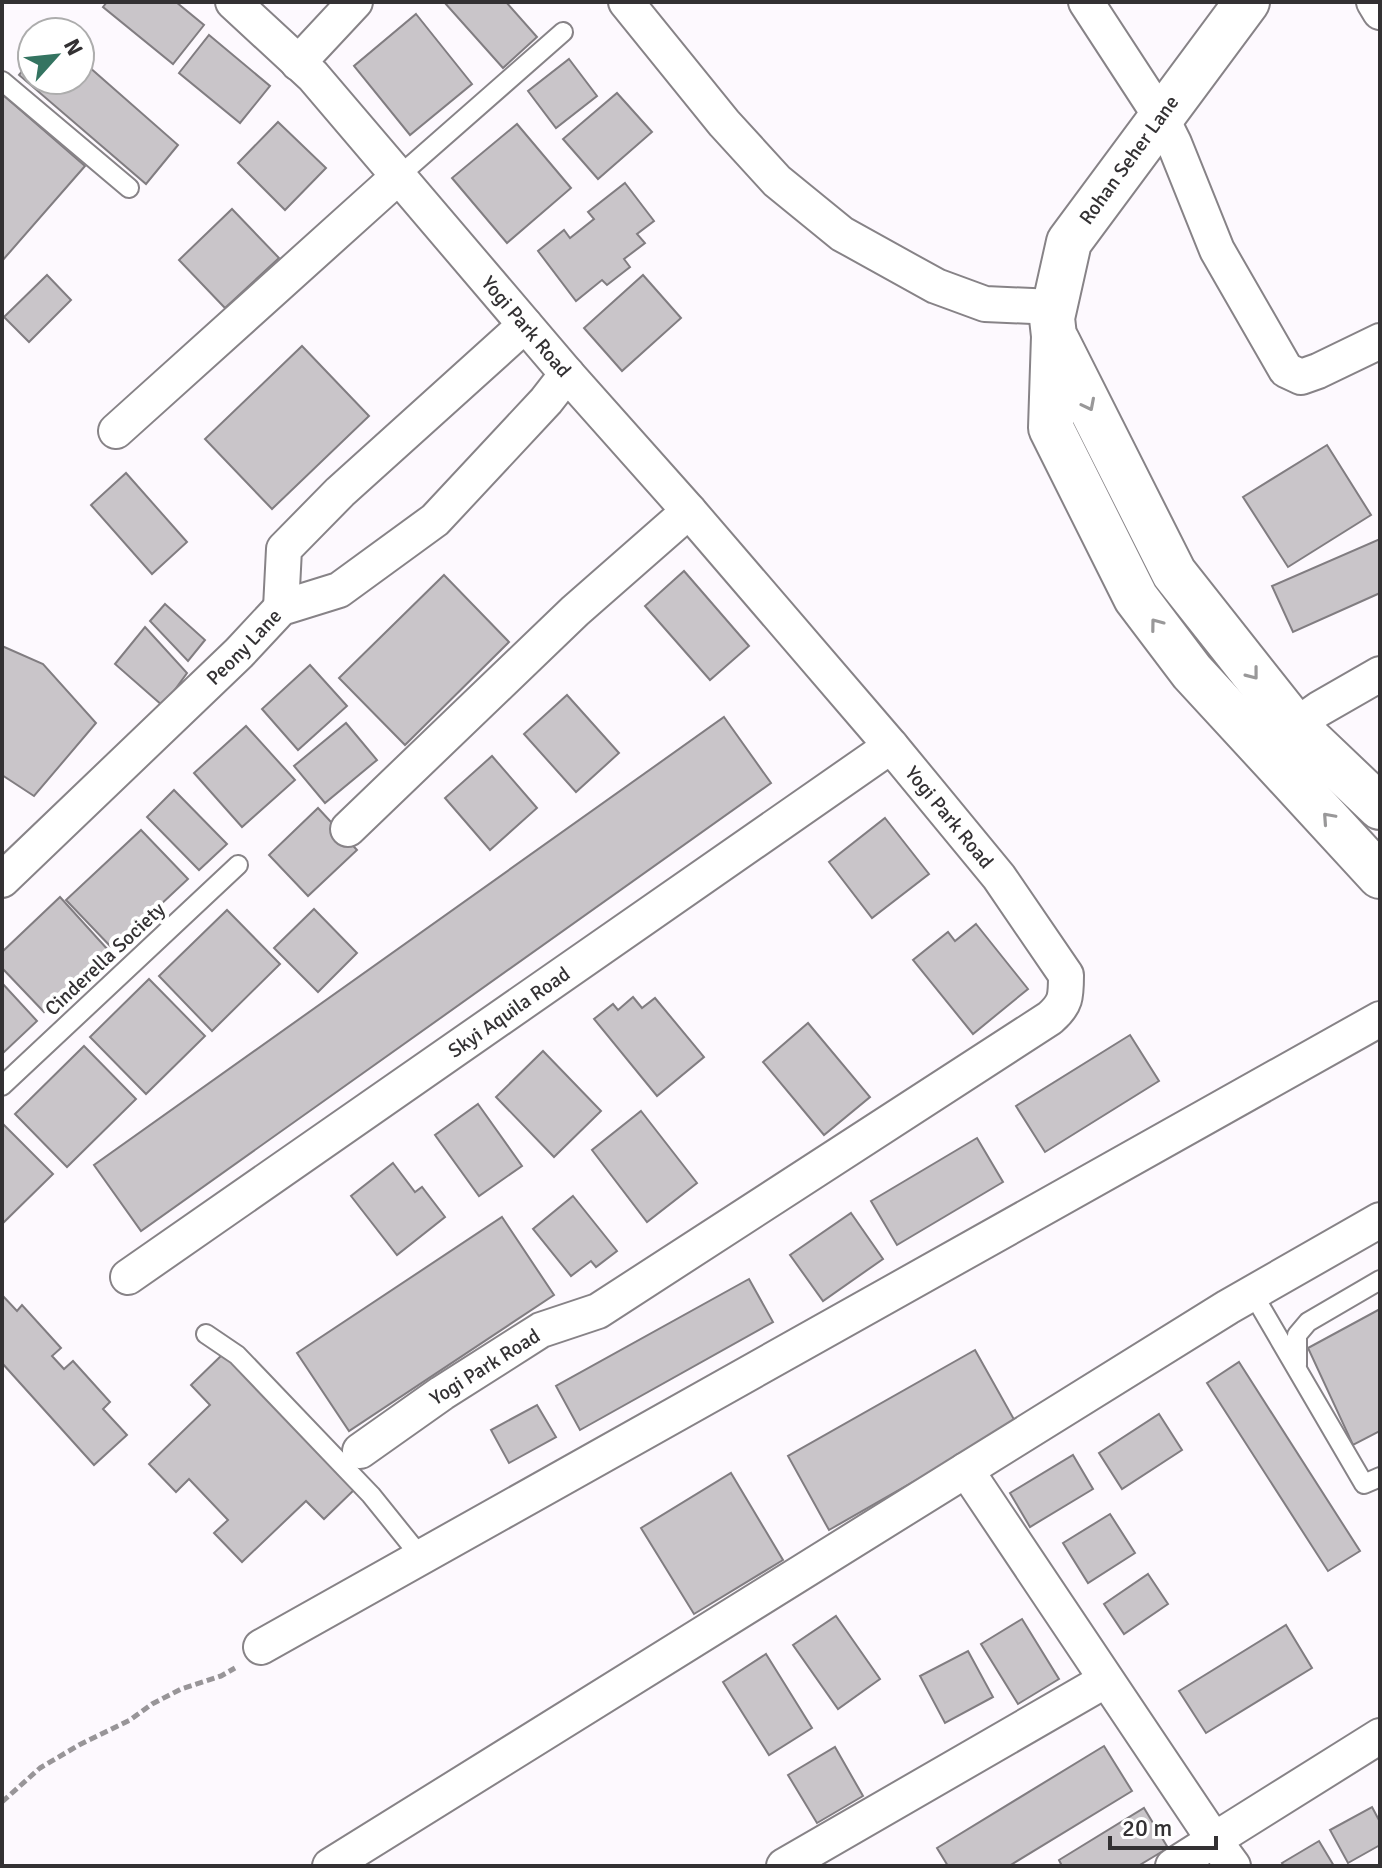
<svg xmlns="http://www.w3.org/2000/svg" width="1382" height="1868" viewBox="0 0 1382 1868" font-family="Signika,sans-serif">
<rect width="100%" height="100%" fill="#fdf9fe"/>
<g fill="#c9c5c9" stroke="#817d81" stroke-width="2">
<path d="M107,2H176L204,25L173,64L103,7Z"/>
<path d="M444,2H506L537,37L503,68Z"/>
<path d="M416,14L472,84L410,135L354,66Z"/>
<path d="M209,35L270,86L240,123L179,73Z"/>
<path d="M32,59V80H80V59L178,145L146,184L19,75Z"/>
<path d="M569,59L597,96L556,128L528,91Z"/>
<path d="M617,93L652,132L598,179L563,139Z"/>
<path d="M2,94L85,166L2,261Z"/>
<path d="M278,122L326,168L285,210L238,163Z"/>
<path d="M517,124L571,188L507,243L452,178Z"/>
<path d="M625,183L654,221L637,234L645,243L624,259L630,267L607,285L602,280L576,301L538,251L564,230L570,238L594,219L588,212Z"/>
<path d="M232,209L279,258L225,308L179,260Z"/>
<path d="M47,275L71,300L29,342L4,317Z"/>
<path d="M643,275L681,318L622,371L584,328Z"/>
<path d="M302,346L369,416L272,509L205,439Z"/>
<path d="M1327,445L1371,515L1288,567L1243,497Z"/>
<path d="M126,473L187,542L152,574L91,505Z"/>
<path d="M1380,539V593L1293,632L1272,586Z"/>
<path d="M684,571L749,646L710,680L645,606Z"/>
<path d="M444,575L509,642L405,745L339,678Z"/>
<path d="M165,604L205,640L188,661L150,621Z"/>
<path d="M145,627L187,673L163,706L115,664Z"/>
<path d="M2,646L43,664L96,723L34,796L2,775Z"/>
<path d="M310,665L347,706L298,750L262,709Z"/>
<path d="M567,695L619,753L576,792L524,734Z"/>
<path d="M724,717L771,783L141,1231L94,1165Z"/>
<path d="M346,723L377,760L325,803L294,766Z"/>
<path d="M246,726L295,780L242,827L194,773Z"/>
<path d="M492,756L537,808L490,850L445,798Z"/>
<path d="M174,790L227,844L199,870L147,817Z"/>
<path d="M318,808L357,850L308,896L269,855Z"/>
<path d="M885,818L929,874L872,918L829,862Z"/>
<path d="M141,830L188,879L113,949L66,900Z"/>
<path d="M60,897L109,951L44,1012L2,968V952Z"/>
<path d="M314,909L357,953L318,992L274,948Z"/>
<path d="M227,910L280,964L212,1031L159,976Z"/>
<path d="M976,924L1028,989L973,1034L913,960L948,932L955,941Z"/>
<path d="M149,979L205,1036L146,1094L90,1037Z"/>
<path d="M2,983L37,1021L2,1054Z"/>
<path d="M633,997L642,1008L655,998L704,1057L657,1096L594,1019L613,1004L618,1010Z"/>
<path d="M808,1023L870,1097L824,1135L763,1062Z"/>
<path d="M1130,1035L1159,1081L1045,1152L1016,1106Z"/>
<path d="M84,1046L136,1099L67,1167L15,1114Z"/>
<path d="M543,1051L601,1111L554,1157L496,1097Z"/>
<path d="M478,1104L522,1166L479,1196L435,1135Z"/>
<path d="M641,1111L697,1183L647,1222L592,1150Z"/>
<path d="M4,1125L53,1174L2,1224V1127Z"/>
<path d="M977,1138L1003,1182L897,1245L871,1201Z"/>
<path d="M393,1163L415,1192L422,1187L445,1217L397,1255L351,1196Z"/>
<path d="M573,1196L617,1251L596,1267L591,1261L571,1276L533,1229Z"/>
<path d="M851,1213L883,1259L823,1301L790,1255Z"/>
<path d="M502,1217L554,1295L349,1431L297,1353Z"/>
<path d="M749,1279L773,1322L580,1430L556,1386Z"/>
<path d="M2,1295L17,1311L22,1305L61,1348L52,1356L64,1369L73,1361L110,1402L103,1409L127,1435L94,1465L2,1363Z"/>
<path d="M1380,1309V1431L1353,1445L1308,1348Z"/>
<path d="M975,1350L1016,1423L829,1530L788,1456Z"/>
<path d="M225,1352L355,1489L324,1519L306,1501L242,1562L214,1533L228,1520L189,1479L176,1492L149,1464L210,1405L191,1385Z"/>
<path d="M1239,1362L1360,1551L1328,1571L1207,1383Z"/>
<path d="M537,1405L556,1437L509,1463L491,1430Z"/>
<path d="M1159,1414L1182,1450L1122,1489L1099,1453Z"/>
<path d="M1073,1455L1093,1489L1030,1527L1010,1493Z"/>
<path d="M731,1473L783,1560L694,1614L641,1528Z"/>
<path d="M1110,1514L1135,1553L1088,1583L1063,1543Z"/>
<path d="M1148,1574L1168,1604L1124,1634L1104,1604Z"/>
<path d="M836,1616L880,1679L838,1709L793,1645Z"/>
<path d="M1022,1619L1059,1679L1018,1704L981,1644Z"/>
<path d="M1286,1625L1312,1668L1206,1733L1179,1691Z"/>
<path d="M968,1651L993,1697L945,1723L920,1676Z"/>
<path d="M766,1654L812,1728L769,1755L723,1682Z"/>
<path d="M1104,1746L1132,1791L1009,1866H948L937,1848Z"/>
<path d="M835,1747L863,1796L817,1823L788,1775Z"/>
<path d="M1372,1807L1380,1822V1845L1348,1863L1330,1830Z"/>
<path d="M1144,1808L1168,1848L1138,1866H1062L1059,1860Z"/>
<path d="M1319,1841L1334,1866H1284L1282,1863Z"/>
</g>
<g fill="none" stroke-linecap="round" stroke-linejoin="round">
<defs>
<g id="lane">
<path d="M2,81L129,188"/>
<path d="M399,176L563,32"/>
<path d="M2,1086L238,865"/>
<path d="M1253,1294L1364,1484L1380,1477"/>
<path d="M206,1334L237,1355L371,1495L421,1557"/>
<path d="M1297,1365V1335L1308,1322L1380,1280"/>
</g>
<g id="street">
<path id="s1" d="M233,2L313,76L567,374L689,511L891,746L999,877L1066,975C1066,997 1066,1004 1050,1018L598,1311L541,1330L442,1393L360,1451"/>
<path d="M626,2L724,123L777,181L842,234L936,286L985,304L1054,307"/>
<path d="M1086,2L1161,117L1174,143L1217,250L1286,370L1301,377L1318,371L1380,341"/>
<path d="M1374,2L1380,12"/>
<path d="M298,63L355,2"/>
<path d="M116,431L399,176"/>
<path d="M281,608L284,549L340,492L525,325"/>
<path d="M1295,726L1319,709L1380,674"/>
<path d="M348,829L575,611L689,511"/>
<path id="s2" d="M2,880L239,653L281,608L339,590L435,520L546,401L567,374"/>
<path id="s3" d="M128,1277L891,746"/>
<path d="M966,1470L1228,1307L1380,1220"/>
<path d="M261,1647L1380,1019"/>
<path d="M330,1866L966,1470L1214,1840L1380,1736"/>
<path d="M784,1866L1106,1680"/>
<path d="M1173,1866L1214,1840L1233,1866"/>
</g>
<g id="secondary">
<path d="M1247,2L1069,242L1052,318L1054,336L1051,428L1136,598L1192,672L1380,876"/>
<path d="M1057,341L1174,573L1295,726L1380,807"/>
</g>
</defs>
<use href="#lane" stroke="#878387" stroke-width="22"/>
<use href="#street" stroke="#878387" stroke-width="38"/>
<use href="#secondary" stroke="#878387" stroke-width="48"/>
<path stroke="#989598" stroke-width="5" stroke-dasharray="8 4" stroke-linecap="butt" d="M2,1802L40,1768L79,1745L130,1720L152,1704L181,1689L221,1676L235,1668"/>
<use href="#lane" stroke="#fff" stroke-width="18"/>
<use href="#street" stroke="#fff" stroke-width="34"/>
<use href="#secondary" stroke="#fff" stroke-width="44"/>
</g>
<defs><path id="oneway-chevron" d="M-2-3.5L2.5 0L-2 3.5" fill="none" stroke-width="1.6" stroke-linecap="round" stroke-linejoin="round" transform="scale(2)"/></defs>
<g stroke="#999899">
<use href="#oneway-chevron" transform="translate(1089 405) rotate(63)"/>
<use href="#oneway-chevron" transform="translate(1156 624) rotate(-127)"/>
<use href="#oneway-chevron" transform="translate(1253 674) rotate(52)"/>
<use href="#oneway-chevron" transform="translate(1328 818) rotate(-132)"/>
</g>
<g text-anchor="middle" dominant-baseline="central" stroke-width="8" stroke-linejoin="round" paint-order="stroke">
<g font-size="20" fill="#333133" stroke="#fff">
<text transform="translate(1129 160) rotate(-54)">Rohan Seher Lane</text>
<text stroke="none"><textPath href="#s1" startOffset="438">Yogi Park Road</textPath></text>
<text stroke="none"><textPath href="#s2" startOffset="336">Peony Lane</textPath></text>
<text stroke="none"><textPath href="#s1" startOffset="1086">Yogi Park Road</textPath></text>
<text transform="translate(105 959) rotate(-43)">Cinderella Society</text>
<text stroke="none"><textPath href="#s3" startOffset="464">Skyi Aquila Road</textPath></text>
<text transform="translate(485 1367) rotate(-32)">Yogi Park Road</text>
</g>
</g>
<rect width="1382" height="1868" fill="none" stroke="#333133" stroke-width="8"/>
<g transform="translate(56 56) rotate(63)"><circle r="38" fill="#ffffff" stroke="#adadad" stroke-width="2"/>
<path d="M0-6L14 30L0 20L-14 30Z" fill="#347461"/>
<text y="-12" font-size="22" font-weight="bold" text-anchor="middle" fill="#333133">N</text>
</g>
<path d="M1110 1836v12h106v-12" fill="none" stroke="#333133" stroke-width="4"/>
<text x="1122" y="1836" font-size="24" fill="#333133" stroke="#ffffff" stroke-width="6" paint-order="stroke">20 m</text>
</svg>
